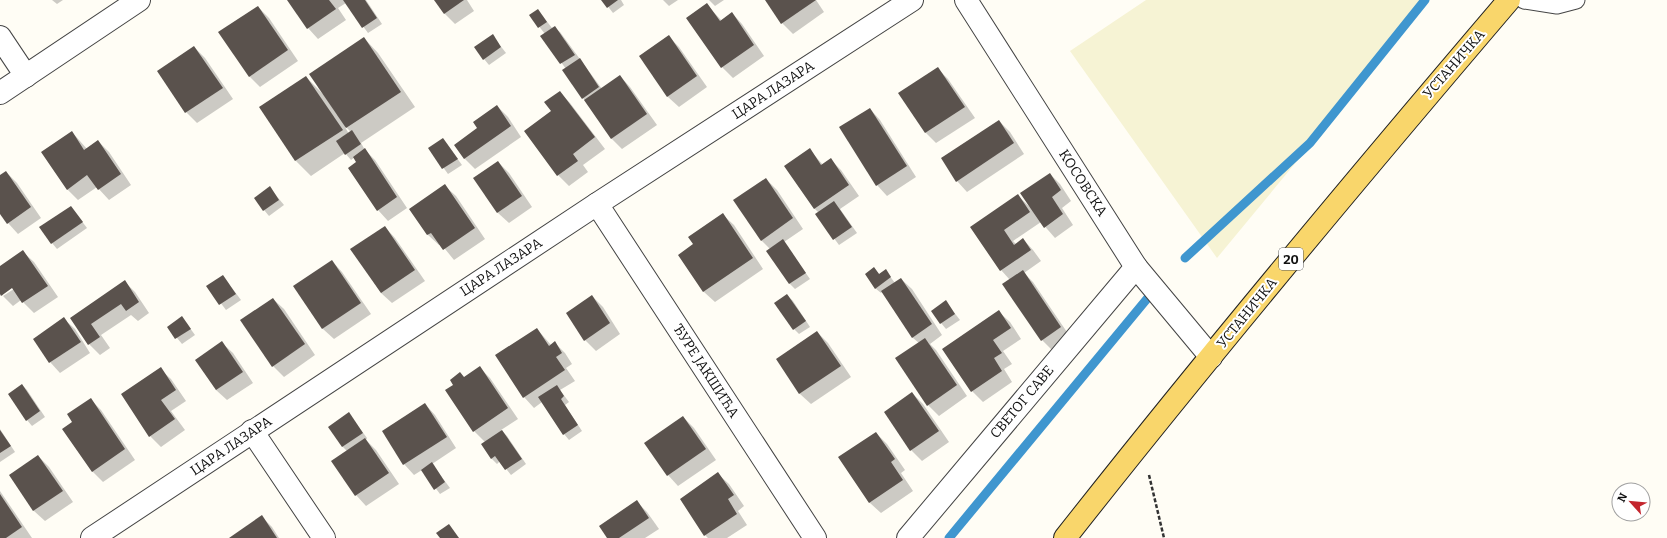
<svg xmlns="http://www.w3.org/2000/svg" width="1667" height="538" viewBox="0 0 1667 538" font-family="Bitter,serif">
<rect width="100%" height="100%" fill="#fffdf5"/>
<path fill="#f6f3d4" d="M1146,0H1430L1217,258L1070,51Z"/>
<g fill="#0003" fill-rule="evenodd">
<path d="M52,0H63L57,4Z"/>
<path d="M288,0H366L382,24L368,33L346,3L338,8L346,20L318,39L308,28Z"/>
<path d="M436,0H467L474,11L455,24L444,13Z"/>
<path d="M603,0H621L624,5L613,13Z"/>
<path d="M663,0H678L669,6Z"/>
<path d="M709,0H724L715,6Z"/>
<path d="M767,0H816L824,12L793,34L782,23Z"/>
<path d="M707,5L722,21L732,13L742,24L764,56L733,78L722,67L688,18Z"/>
<path d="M258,7L269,18L298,61L260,87L249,76Z"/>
<path d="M538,10L552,28L554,27L560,32L602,89L620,76L630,87L657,125L622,149L611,138L583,98L566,69L542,36L545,34L530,15Z"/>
<path d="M492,35L506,53L489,65L484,59Z"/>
<path d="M668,36L679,47L707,87L679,107L668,97L640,56Z"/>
<path d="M364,38L378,53L415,107L361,143L365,150L375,160L407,208L388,221L378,210L355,157L351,160L345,153L311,176L296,161L260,107L306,77L323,94ZM345,126L351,132L349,134L345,127Z"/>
<path d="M194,47L205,58L233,99L197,123L186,112Z"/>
<path d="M937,68L948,79L975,118L936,143L926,133L900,94Z"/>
<path d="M560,92L570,103L605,149L583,165L588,172L569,186L558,175L552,111Z"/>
<path d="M497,106L508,117L521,137L475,169L464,158L478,129Z"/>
<path d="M870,109L880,120L916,177L887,196L877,185Z"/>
<path d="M999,121L1010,132L1024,154L967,192L957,181Z"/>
<path d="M72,132L87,149L98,141L109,152L131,185L109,200L97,187L78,200L67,189Z"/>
<path d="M443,139L462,165L448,174L429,148Z"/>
<path d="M810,150L823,165L831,160L841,170L859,196L840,209L857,233L839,245L816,214L819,213L814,208Z"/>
<path d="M498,162L509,173L532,207L509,223L498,213L475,178Z"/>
<path d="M6,172L17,183L41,218L18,234L8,223L0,212V176Z"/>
<path d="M1050,174L1060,184L1071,201L1062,208L1073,225L1055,238L1041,222L1013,241L1016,244L1023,239L1033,250L1041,261L1024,273L1033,282L1071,338L1053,351L1042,340L1010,280L1001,270L972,227L1018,196L1030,207Z"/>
<path d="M766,179L777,190L803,229L784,242L810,279L795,289L790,284L768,251L770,249L761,240Z"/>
<path d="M445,186L456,196L485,239L454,260L441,244L439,245L428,235L411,209Z"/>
<path d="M270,188L284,205L269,216L264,210Z"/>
<path d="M71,207L87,228L57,249L52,243Z"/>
<path d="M723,215L734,225L763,269L715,302L704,292L679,255L694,245Z"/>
<path d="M385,227L395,238L425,281L392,303L381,293L352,249Z"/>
<path d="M23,252L34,262L58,297L34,313L21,300L13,306L3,296L17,287L16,285L3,294V296L0,292V267Z"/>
<path d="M332,261L342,272L371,314L334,339L323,329L294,286Z"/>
<path d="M874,268L880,275L886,271L895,283L901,279L912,289L942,335L930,344L936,350L967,396L939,416L928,405L919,343L913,338L882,292L881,293L875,288Z"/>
<path d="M223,276L241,300L226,310L208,286Z"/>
<path d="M125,282L135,292L149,313L138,321L131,315L101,335L110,348L100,355L89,344L71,318Z"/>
<path d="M787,295L793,301L810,327L799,334L794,329Z"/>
<path d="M592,296L603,307L620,334L596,351L585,340L567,313Z"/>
<path d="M273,299L284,309L315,355L284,377L273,366Z"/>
<path d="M946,302L960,320L946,329L941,323Z"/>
<path d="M999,312L1010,322L1021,339L1003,351L1012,364L1004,369L1012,382L983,402L972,391Z"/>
<path d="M182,317L195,335L182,344L168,327Z"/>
<path d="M64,319L75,329L90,353L60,373L50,362Z"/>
<path d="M537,329L551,345L555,343L565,353L572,364L566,368L575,381L560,390L569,402L565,405L582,431L569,440L564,434L542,402L534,408L524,397Z"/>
<path d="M817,332L828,343L851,377L811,404L800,394L777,359Z"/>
<path d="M222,343L233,353L253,383L227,400L216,390L196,360Z"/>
<path d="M480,368L490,378L518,419L501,430L507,436L526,464L511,475L500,461L497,464L491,458L485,442L474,431L465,378Z"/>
<path d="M160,369L171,379L186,401L171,411L185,430L161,447L150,436Z"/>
<path d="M22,385L27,390L45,417L32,426L27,420L9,394Z"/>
<path d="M912,393L923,404L949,442L922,461L911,450Z"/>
<path d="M91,400L101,410L135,460L103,482L92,471L74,422Z"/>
<path d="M425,404L435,415L456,448L432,464L450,488L440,494L422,470L414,475L404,464Z"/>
<path d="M349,414L367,438L366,440L376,450L399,484L366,506L356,495L347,451L342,446Z"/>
<path d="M683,417L694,428L716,460L678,486L668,475Z"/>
<path d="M0,429L15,452L0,462Z"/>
<path d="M876,433L887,444L905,470L901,473L913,491L881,513L870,503L840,458Z"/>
<path d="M38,456L49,467L73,502L45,521L34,511L10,475Z"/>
<path d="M718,474L729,484L744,506L738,511L747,525L727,538H708L705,535Z"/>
<path d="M0,491L32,538H0Z"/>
<path d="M637,502L647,512L659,529L645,538H608Z"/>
<path d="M262,517L272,527L279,538H230Z"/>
</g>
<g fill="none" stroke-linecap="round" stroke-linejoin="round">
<g stroke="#3f96cf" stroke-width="9">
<path d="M1185,258L1310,143L1425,0"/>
<path d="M949,538L1151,294"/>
</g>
</g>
<g fill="#5a524d">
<path d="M287,0H329L336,9L307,29Z"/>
<path d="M343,0H365L377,18L362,28Z"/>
<path d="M434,0H464L444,14Z"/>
<path d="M601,0H618L607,8Z"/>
<path d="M765,0H816L781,24Z"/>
<path d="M707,3L720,21L732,12L754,45L721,68L686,18Z"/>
<path d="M258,6L288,50L249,77L218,32Z"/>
<path d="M538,9L547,22L538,28L529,15Z"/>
<path d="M555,26L575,55L560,64L540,36Z"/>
<path d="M493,34L501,47L483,60L474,47Z"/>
<path d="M669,35L697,76L667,97L639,56Z"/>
<path d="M364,37L401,92L346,128L309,74Z"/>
<path d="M194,46L223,88L185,113L157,71Z"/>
<path d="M580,58L599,87L582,99L562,70Z"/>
<path d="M938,67L965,107L925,133L898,93Z"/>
<path d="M620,75L647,114L611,139L584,100Z"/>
<path d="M306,76L343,130L295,161L259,107Z"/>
<path d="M560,91L595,137L573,154L578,161L557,176L524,131L551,111L544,102Z"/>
<path d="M497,105L511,126L464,159L454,145L477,128L473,122Z"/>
<path d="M870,108L907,166L876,186L839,127Z"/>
<path d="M999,120L1014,143L956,182L941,158Z"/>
<path d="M352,130L361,144L345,155L336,141Z"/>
<path d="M72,131L84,150L98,140L121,174L98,190L87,175L67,190L41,152Z"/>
<path d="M443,138L458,159L442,169L428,148Z"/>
<path d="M365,148L397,197L377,211L348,168L356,162L353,157Z"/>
<path d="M810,148L821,165L831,158L849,185L814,209L784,166Z"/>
<path d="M498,161L522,196L497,213L473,178Z"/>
<path d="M6,171L31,207L7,224L0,214V175Z"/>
<path d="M1050,173L1061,190L1052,197L1063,214L1044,228L1020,193Z"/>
<path d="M766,178L793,218L761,241L733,200Z"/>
<path d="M445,184L475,228L443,250L431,233L427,235L409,209Z"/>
<path d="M270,186L279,200L263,211L254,198Z"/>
<path d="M1018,194L1030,212L1004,230L1014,245L1023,238L1031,250L1000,271L970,227Z"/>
<path d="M834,201L852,227L833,240L815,214Z"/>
<path d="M71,206L83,222L51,244L39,227Z"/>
<path d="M723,213L753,258L703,292L678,255L693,244L688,237Z"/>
<path d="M385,226L415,270L381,293L350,249Z"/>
<path d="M783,239L806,273L789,284L766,251Z"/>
<path d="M23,250L48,286L22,303L12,288L1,296L0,294V266Z"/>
<path d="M332,260L361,303L322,329L293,286Z"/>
<path d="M874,267L879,274L886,269L891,277L875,289L865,274Z"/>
<path d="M1023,270L1061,327L1041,341L1002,284Z"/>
<path d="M223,275L236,294L219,305L206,286Z"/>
<path d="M901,278L932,324L912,338L881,291Z"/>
<path d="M125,280L139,302L126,311L121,304L91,324L100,337L88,345L70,318Z"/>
<path d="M787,294L806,321L793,330L774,303Z"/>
<path d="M592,295L610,323L584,341L566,313Z"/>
<path d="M273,298L305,344L272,367L240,320Z"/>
<path d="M946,300L955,314L940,324L931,311Z"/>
<path d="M999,310L1011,328L993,340L1002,353L994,358L1002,371L971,392L942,349Z"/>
<path d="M182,316L191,329L175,339L167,327Z"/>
<path d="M64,317L81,342L49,363L33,339Z"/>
<path d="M537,328L549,346L555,341L562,353L556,357L565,370L523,398L495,355Z"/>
<path d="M817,331L841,366L799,394L776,359Z"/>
<path d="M925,338L957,385L927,406L895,358Z"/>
<path d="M222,341L243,372L216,390L195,360Z"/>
<path d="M480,366L508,408L473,432L445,390L453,385L450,380L460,372L464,377Z"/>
<path d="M161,367L176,390L161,400L175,419L149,437L121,394Z"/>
<path d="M22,384L40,411L26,421L8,394Z"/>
<path d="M557,385L564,396L561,399L578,425L563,435L538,397Z"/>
<path d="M912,392L939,431L910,451L884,412Z"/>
<path d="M91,398L125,449L92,472L62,429L72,422L67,414Z"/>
<path d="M425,403L447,437L403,465L382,431Z"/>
<path d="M349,412L363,433L342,447L328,427Z"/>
<path d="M683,416L706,449L667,476L644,443Z"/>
<path d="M0,430L11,446L0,453Z"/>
<path d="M502,430L522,459L505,470L495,456L491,459L481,444Z"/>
<path d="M876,432L895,459L891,462L903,480L869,503L838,457Z"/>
<path d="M365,438L389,473L355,496L331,461Z"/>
<path d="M38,455L63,491L33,511L9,475Z"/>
<path d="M432,462L445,482L434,490L421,470Z"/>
<path d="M718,472L734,495L728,499L737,514L704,536L680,499Z"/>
<path d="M0,494L22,527L6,538H0Z"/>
<path d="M637,500L649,518L619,538H607L599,526Z"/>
<path d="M262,515L277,538H229Z"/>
<path d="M449,524L459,538H440L436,533Z"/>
</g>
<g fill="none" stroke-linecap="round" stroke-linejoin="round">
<defs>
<path id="service" d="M1524,0L1557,5L1576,0"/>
<g id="minor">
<path d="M966,0L1136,267L1211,357"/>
<path d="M0,37L26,76"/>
<path d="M0,93L139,0"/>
<path d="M597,204L815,538"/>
<path d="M252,431L324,538"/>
<path d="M92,538L597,204L912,0"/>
<path d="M908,538L1136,267"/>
</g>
<path id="primary" d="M1065,538C1209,355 1358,177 1509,0"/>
</defs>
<use href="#service" stroke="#444" stroke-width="19"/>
<use href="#minor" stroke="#444" stroke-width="24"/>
<use href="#primary" stroke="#222" stroke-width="24"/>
<path stroke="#333" stroke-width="2.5" stroke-dasharray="4 2" stroke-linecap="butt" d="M1149,475L1164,538"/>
<use href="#service" stroke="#fff" stroke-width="17"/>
<use href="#minor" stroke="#fff" stroke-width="22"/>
<use href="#primary" stroke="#f9d66b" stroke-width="22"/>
</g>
<g text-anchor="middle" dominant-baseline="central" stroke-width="4" stroke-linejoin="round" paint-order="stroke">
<rect fill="#fff" stroke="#585858" stroke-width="1" x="1279" y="248" width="24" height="22" rx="3"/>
<g font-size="13" font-weight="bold" fill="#111">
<text x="1291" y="259">20</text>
</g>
<g font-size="14" fill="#111" stroke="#fff">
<text transform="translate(1454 64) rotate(-49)">УСТАНИЧКА</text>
<text transform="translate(773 90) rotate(-33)">ЦАРА ЛАЗАРА</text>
<text transform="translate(1083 183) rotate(57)">КОСОВСКА</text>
<text transform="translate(501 267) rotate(-33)">ЦАРА ЛАЗАРА</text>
<text transform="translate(1247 313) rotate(-51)">УСТАНИЧКА</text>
<text transform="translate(706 371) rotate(57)">ЂУРЕ ЈАКШИЋА</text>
<text transform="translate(1022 402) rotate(-50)">СВЕТОГ САВЕ</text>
<text transform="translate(231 446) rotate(-34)">ЦАРА ЛАЗАРА</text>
</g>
</g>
<g transform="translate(1631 502) rotate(297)"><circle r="19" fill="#ffffff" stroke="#a0a0a0"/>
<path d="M0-3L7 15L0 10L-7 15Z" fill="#c4262e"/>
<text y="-6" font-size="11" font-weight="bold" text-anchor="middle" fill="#111111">N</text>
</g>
</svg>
